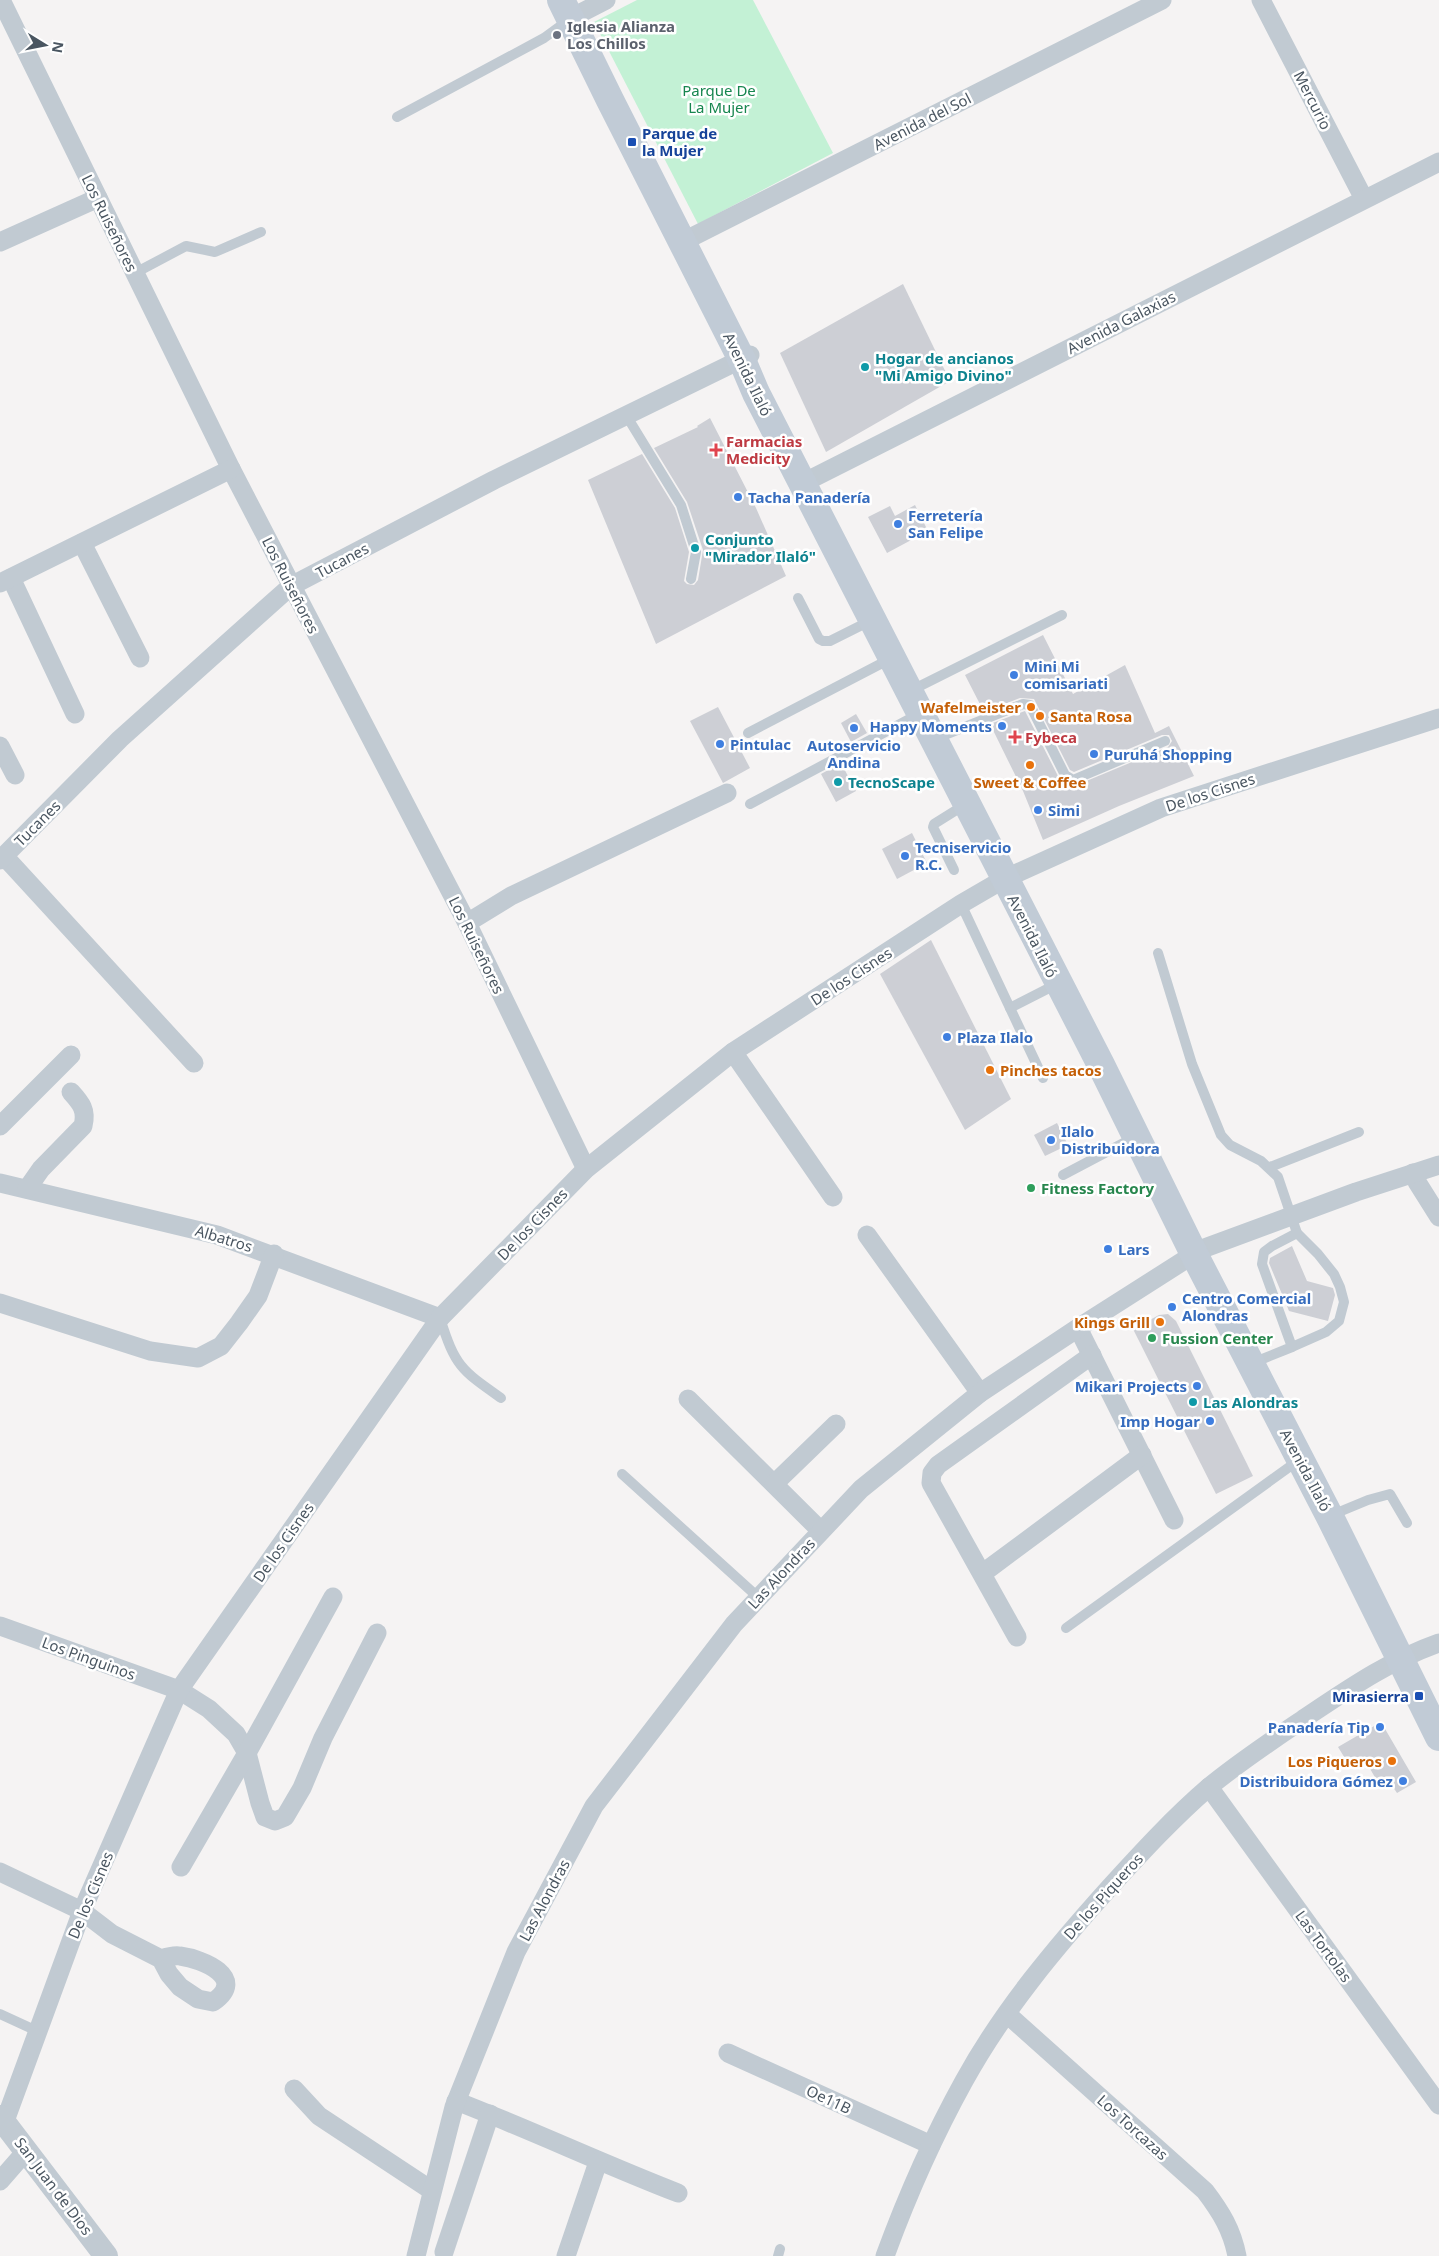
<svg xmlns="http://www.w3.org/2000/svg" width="1439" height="2256" viewBox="0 0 1439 2256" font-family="'Noto Sans',sans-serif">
<rect width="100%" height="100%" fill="#f5f3f3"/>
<path fill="#c3f1d5" d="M637,0H753L833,153L698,224L594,22Z"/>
<g fill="#cdcfd5">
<path d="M903,284L950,381L826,452L780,353Z"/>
<path d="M710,418L756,508L786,576L656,644L588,480L642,454L675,508L689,552L684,581L687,584L694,585L698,580L703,550L687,502L654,448L698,427L697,426Z"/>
<path d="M915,505L928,531L887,553L868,517L890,506L895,516Z"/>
<path d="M1043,635L1073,694L1125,665L1155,733L1169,726L1194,776L1119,806L1043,840L1023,791L990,724L1025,711L1059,778L1072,787L1168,747L1172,741L1169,735H1162L1074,772L1070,770L1034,699L1020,698L984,712L965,675Z"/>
<path d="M718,707L750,768L723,783L690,721Z"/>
<path d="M856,714L867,733L851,742L841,723Z"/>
<path d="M841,763L856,791L836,802L821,774Z"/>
<path d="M912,833L927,863L897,879L882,849Z"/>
<path d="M931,940L1011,1099L965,1130L880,974Z"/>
<path d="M1057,1123L1068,1145L1045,1156L1034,1135Z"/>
<path d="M1292,1246L1307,1281L1333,1288L1335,1295L1328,1321L1289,1311L1269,1263L1270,1258Z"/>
<path d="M1168,1314L1176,1321L1253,1476L1216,1494L1133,1329L1159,1315Z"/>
<path d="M1381,1722L1416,1782L1397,1793L1389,1781L1380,1786L1365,1760L1351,1768L1338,1747Z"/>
</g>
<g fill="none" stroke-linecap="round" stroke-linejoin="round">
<g stroke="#c1cad2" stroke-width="10">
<path d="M397,117L544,38L570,19"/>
<path d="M135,273L186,246L215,252L261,232"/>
<path d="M626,415L681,505L696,552L691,579"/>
<path d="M798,598L819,639L823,641H830L872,620"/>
<path d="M918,687L1062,615"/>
<path d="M748,733L890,659"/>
<path d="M942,736L1023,704L1030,705L1065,775L1073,780L1165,741"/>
<path d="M750,804L919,714"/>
<path d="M954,870L933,827L934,824L966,804"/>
<path d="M961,904L1043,1078"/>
<path d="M1158,953L1192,1064L1221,1135L1230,1145L1261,1161L1278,1177L1297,1233L1318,1254L1334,1274L1340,1287L1344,1302L1339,1321L1326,1332L1292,1347"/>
<path d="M1010,1008L1057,984"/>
<path d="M1270,1167L1359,1132"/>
<path d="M1063,1175L1135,1137"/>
<path d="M440,1318C455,1366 461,1370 501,1398"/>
<path d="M1260,1360L1292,1347L1262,1264L1264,1252L1272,1246L1297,1233"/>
<path d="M622,1474L759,1598"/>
<path d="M1339,1512L1368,1500L1390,1494L1407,1523"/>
<path d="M1066,1628L1299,1460"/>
<path d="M0,2014L37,2031"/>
<path d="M778,2256L780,2249"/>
</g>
<g stroke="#c1cad2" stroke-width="19">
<path d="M1,0L231,469L467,923L586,1169"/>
<path d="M1261,0L1364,199"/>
<path d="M571,18L606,0"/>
<path d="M0,242L98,198"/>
<path d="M682,242L1162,0"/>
<path d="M803,483L1439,162"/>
<path d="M82,543L140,658"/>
<path d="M11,578L75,714"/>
<path d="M0,583L231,469"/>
<path d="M0,746L15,775"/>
<path d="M4,856L194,1063"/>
<path d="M0,860L120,739L291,586L494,480L750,355"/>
<path d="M467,923L511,896L727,793"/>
<path d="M733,1052L833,1197"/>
<path d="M0,1126L71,1055"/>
<path d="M1413,1173L1417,1182L1439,1217"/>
<path d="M0,1183L217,1235L440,1318"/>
<path d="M27,1189L41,1169L83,1126C87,1110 81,1103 71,1092"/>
<path d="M867,1235L980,1393"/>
<path d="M0,1303L150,1351L198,1358L221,1346L239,1323L258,1296L274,1254"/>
<path d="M1078,1328L1174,1520"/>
<path d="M688,1399L821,1531"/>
<path d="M774,1484L836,1424"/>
<path d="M983,1573L1142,1455"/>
<path d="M0,1626L179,1690L209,1709L236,1734L247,1753L260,1803L265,1817L275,1821L285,1817L302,1788L323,1738L377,1633"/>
<path d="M1017,1637L931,1483L932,1473L938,1465L1092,1355"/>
<path d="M1209,1787L1439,2105"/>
<path d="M181,1867L247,1753L333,1597"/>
<path d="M0,1872L82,1911L112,1934L161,1959L169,1974L180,1987L198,1999L213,2002C248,1978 203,1959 180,1956C174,1955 167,1957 161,1959"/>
<path d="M1007,2014L1205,2191C1221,2212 1232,2230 1237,2256"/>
<path d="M728,2053L931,2145"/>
<path d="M294,2089L319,2116L431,2190"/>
<path d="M456,2101C531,2130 603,2164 678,2193"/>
<path d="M5,2121L82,1911L179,1690L440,1318L586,1169L733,1052L961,904L1004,879L1161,808L1439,718"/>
<path d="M0,2181L27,2150"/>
<path d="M444,2252L490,2114"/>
<path d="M416,2256L454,2107L516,1952L594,1806L734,1624L861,1489L980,1393L1078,1328L1202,1249L1356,1192L1439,1165"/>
<path d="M566,2256L598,2162"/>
<path d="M885,2256C907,2196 933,2137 964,2081C1003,2010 1056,1947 1110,1887C1141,1853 1174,1817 1209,1787C1238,1763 1271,1741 1302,1720C1347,1690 1388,1661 1439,1643"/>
</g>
<path stroke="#c1cad2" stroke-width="24" d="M0,2117L106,2256"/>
<path stroke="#c1cbd6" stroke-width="28" d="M561,0L610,100L742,360L756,393L1101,1065L1194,1254L1330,1517L1439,1737"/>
</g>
<circle fill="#6b7280" stroke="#fff" stroke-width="2" cx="557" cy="35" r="5"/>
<g fill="#1a4fb4" stroke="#fff" stroke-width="2">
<rect x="627" y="137" width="10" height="10" rx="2.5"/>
<rect x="1414" y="1691" width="10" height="10" rx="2.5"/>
</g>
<g fill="#0f9aa8" stroke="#fff" stroke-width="2">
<circle cx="865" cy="367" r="5"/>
<circle cx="695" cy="548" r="5"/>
<circle cx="838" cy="782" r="5"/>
<circle cx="1193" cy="1402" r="5"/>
</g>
<g fill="#e0444e" stroke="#fff" stroke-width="2">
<path d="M713.5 442.5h5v5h5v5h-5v5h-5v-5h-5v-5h5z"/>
<path d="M1012.5 729.5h5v5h5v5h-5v5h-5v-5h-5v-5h5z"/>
</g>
<g fill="#3f7fe0" stroke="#fff" stroke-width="2">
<circle cx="738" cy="497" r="5"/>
<circle cx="898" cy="524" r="5"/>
<circle cx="1014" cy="675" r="5"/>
<circle cx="1002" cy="726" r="5"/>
<circle cx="854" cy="728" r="5"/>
<circle cx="720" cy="744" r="5"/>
<circle cx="1094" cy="754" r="5"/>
<circle cx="1038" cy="810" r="5"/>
<circle cx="905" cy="856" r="5"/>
<circle cx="947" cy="1037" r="5"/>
<circle cx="1051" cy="1140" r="5"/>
<circle cx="1108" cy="1249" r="5"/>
<circle cx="1172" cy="1307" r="5"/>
<circle cx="1197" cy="1386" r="5"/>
<circle cx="1210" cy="1421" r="5"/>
<circle cx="1380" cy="1727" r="5"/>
<circle cx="1403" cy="1781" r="5"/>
</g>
<g fill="#e8710a" stroke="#fff" stroke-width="2">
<circle cx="1031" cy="707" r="5"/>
<circle cx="1040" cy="716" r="5"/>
<circle cx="1030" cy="765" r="5"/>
<circle cx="990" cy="1070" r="5"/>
<circle cx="1160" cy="1322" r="5"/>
<circle cx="1392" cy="1761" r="5"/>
</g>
<g fill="#2e9e5b" stroke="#fff" stroke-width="2">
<circle cx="1031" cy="1188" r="5"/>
<circle cx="1152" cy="1338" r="5"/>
</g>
<g text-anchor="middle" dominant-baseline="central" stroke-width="5" stroke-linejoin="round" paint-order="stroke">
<g font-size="15" font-weight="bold" fill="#5b616d" stroke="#fff" text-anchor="start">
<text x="567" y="26">Iglesia Alianza<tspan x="567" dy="17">Los Chillos</tspan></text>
</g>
<g font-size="15" fill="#17864f" stroke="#fff">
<text x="719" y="90">Parque De<tspan x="719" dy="17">La Mujer</tspan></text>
</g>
<g font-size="15" fill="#4a5661" stroke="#fff">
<text transform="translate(1313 100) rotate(63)">Mercurio</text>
<text transform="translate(922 121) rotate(-27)">Avenida del Sol</text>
<text transform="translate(110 223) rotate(64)">Los Ruiseñores</text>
<text transform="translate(1121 322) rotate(-27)">Avenida Galaxias</text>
<text transform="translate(748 374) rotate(64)">Avenida Ilaló</text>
<text transform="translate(342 560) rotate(-28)">Tucanes</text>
<text transform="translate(291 585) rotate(63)">Los Ruiseñores</text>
<text transform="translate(1210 792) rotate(-18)">De los Cisnes</text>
<text transform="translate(37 823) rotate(-45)">Tucanes</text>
<text transform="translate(1033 936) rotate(63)">Avenida Ilaló</text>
<text transform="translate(477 945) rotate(64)">Los Ruiseñores</text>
<text transform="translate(851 976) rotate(-33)">De los Cisnes</text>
<text transform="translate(532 1224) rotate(-46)">De los Cisnes</text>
<text transform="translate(224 1238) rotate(17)">Albatros</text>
<text transform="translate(1306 1470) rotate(62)">Avenida Ilaló</text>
<text transform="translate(283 1542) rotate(-55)">De los Cisnes</text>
<text transform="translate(781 1573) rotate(-47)">Las Alondras</text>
<text transform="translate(89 1658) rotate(20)">Los Pinguinos</text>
<text transform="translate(90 1895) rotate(-67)">De los Cisnes</text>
<text transform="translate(1103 1896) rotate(-48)">De los Piqueros</text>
<text transform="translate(544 1900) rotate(-62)">Las Alondras</text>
<text transform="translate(1324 1946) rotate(54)">Las Tortolas</text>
<text transform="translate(829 2099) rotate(25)">Oe11B</text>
<text transform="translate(1133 2127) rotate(42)">Los Torcazas</text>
<text transform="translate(54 2186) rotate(53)">San Juan de Dios</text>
</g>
<g font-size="15" font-weight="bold" fill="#164399" stroke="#fff" text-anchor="start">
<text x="642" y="133">Parque de<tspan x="642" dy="17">la Mujer</tspan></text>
<text x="1409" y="1696" text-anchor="end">Mirasierra</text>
</g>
<g font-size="15" font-weight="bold" fill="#0d838f" stroke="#fff" text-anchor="start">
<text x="875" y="358">Hogar de ancianos<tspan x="875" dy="17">"Mi Amigo Divino"</tspan></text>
<text x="705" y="539">Conjunto<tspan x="705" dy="17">"Mirador Ilaló"</tspan></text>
<text x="848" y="782">TecnoScape</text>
<text x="1203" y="1402">Las Alondras</text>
</g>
<g font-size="15" font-weight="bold" fill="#be3a42" stroke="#fff" text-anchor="start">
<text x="726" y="441">Farmacias<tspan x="726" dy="17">Medicity</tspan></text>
<text x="1025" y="737">Fybeca</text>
</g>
<g font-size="15" font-weight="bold" fill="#366cbe" stroke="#fff" text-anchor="start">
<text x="748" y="497">Tacha Panadería</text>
<text x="908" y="515">Ferretería<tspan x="908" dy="17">San Felipe</tspan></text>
<text x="1024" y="666">Mini Mi<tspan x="1024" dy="17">comisariati</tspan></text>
<text x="992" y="726" text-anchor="end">Happy Moments</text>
<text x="730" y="744">Pintulac</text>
<text x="854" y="745" text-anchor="middle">Autoservicio<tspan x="854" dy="17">Andina</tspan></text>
<text x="1104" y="754">Puruhá Shopping</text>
<text x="1048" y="810">Simi</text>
<text x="915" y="847">Tecniservicio<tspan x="915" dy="17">R.C.</tspan></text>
<text x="957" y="1037">Plaza Ilalo</text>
<text x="1061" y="1131">Ilalo<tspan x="1061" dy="17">Distribuidora</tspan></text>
<text x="1118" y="1249">Lars</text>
<text x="1182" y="1298">Centro Comercial<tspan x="1182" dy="17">Alondras</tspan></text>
<text x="1187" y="1386" text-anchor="end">Mikari Projects</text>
<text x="1200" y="1421" text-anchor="end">Imp Hogar</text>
<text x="1370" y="1727" text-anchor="end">Panadería Tip</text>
<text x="1393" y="1781" text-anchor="end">Distribuidora Gómez</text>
</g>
<g font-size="15" font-weight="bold" fill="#c56008" stroke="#fff" text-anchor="end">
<text x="1021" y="707">Wafelmeister</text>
<text x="1050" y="716" text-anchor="start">Santa Rosa</text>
<text x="1030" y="782" text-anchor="middle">Sweet &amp; Coffee</text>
<text x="1000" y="1070" text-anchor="start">Pinches tacos</text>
<text x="1150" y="1322">Kings Grill</text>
<text x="1382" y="1761">Los Piqueros</text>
</g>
<g font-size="15" font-weight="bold" fill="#27864d" stroke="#fff" text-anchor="start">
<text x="1041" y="1188">Fitness Factory</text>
<text x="1162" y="1338">Fussion Center</text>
</g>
</g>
<g transform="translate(45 45) rotate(100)" stroke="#ffffff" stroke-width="4" paint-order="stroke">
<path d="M0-4L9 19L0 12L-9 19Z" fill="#4a5661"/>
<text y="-8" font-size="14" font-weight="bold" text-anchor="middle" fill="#4a5661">N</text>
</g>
</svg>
